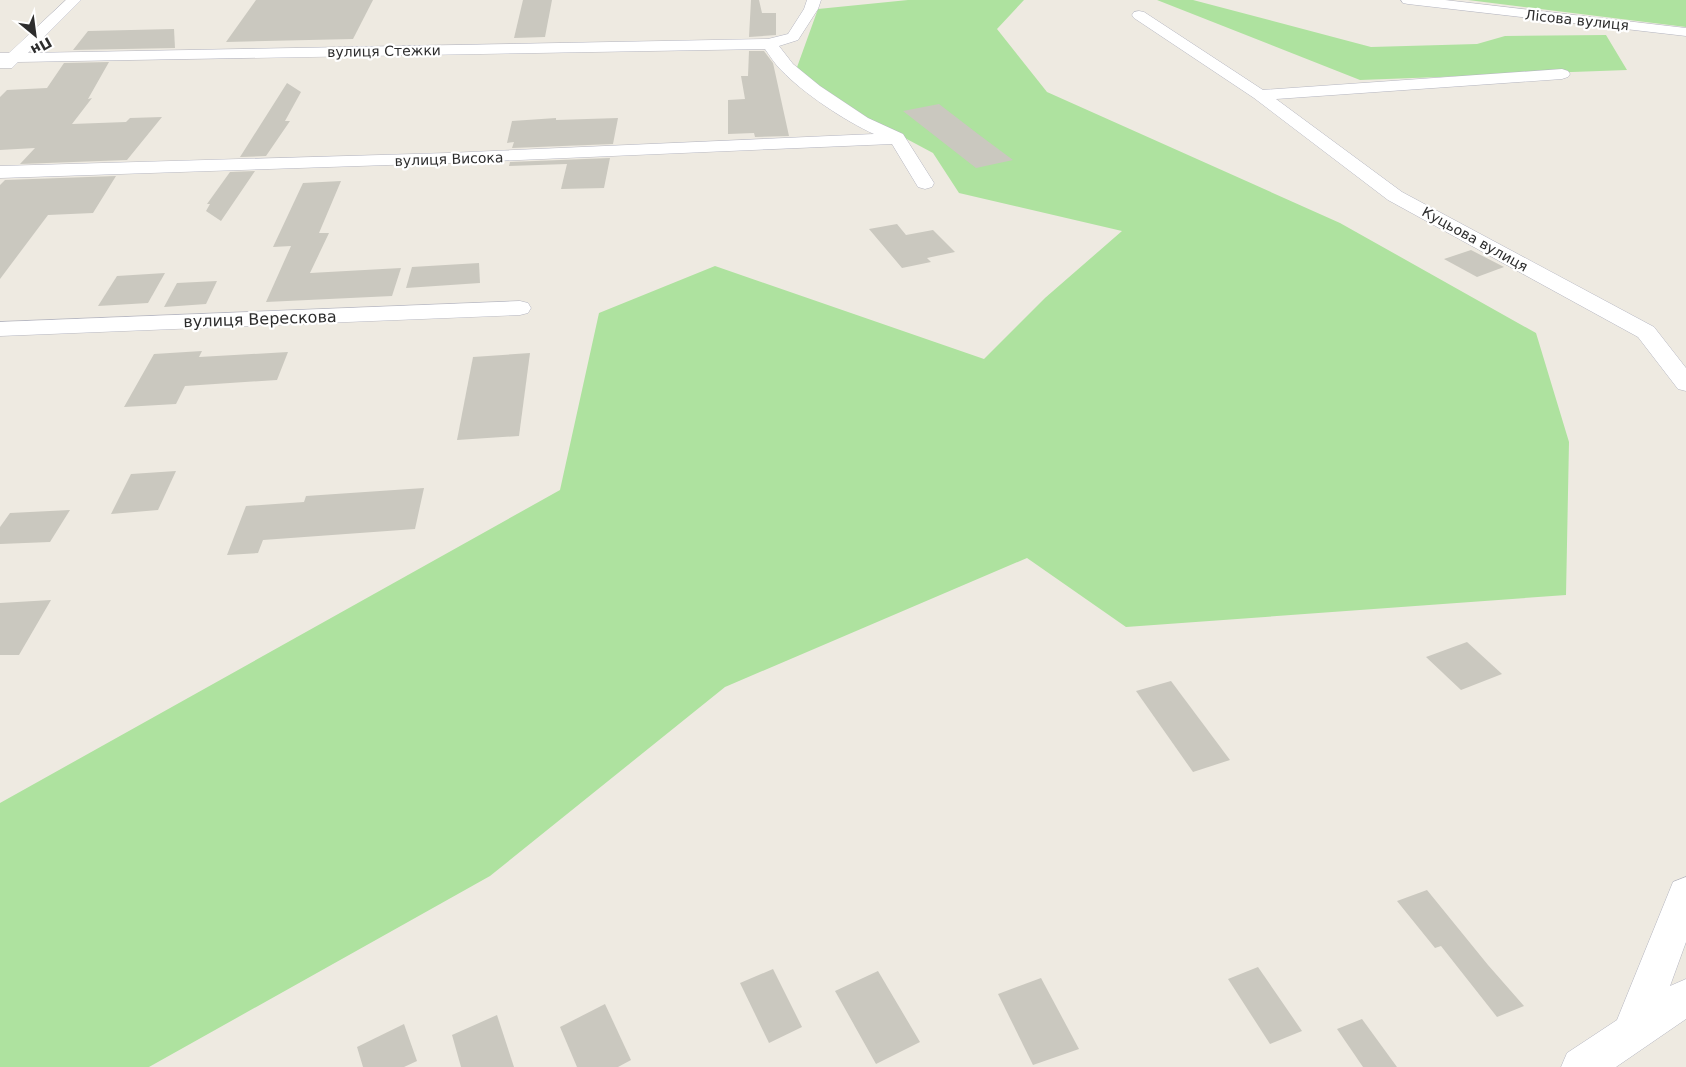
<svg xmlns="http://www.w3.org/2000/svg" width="1686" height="1067" viewBox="0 0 1686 1067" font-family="'DejaVu Sans',sans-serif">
<rect width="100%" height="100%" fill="#eeeae1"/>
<g fill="#aee29f">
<path d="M908,0H1024L997,29L1047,92L1340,223L1536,333L1569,442L1566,595L1126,627L1027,558L725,687L490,876L149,1067H0V803L560,490L599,313L715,266L984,359L1045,298L1122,231L959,193L933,153L843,105L796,70L818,9Z"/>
<path d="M1157,0H1193L1371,47L1477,44L1505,36L1606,35L1627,70L1360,80Z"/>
<path d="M1468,0H1686V27Z"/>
</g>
<g fill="#cac8bf">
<path d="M256,0H373L353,39L226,42Z"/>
<path d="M523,0H552L545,37L514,38Z"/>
<path d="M751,0H759L762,13H776V35L749,37Z"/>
<path d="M174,29L175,48L73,50L88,31Z"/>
<path d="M749,51H764L773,63L789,136L755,137L754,133L728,134V100L745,99L741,76H748Z"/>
<path d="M109,62L88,99L92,98L72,124L126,122L130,118L162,117L127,160L20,164L35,148L0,150V97L7,90L47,88L64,63Z"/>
<path d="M287,83L301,92L285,121H290L266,156L240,157Z"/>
<path d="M939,104L978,134L1013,160L976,168L903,111Z"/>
<path d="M556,118V120L618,118L613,144L512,148L514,142L507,143L512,121Z"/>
<path d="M610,158L604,188L561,189L567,164L509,166L510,162Z"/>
<path d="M255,171L221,221L206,211L210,204H207L230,172Z"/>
<path d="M116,176L93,213L48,215L0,279V185L5,180Z"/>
<path d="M341,181L319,233H329L310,273L401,268L392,296L266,302L291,246L273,247L303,183Z"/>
<path d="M897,224L906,235L933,230L955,252L927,258L931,262L902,268L869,229Z"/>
<path d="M1471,250L1504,267L1477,277L1444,259Z"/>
<path d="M479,263L480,283L406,288L412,267Z"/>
<path d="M165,273L148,303L98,306L117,276Z"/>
<path d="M217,281L206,304L164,307L177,283Z"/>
<path d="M202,351L199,357L288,352L277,380L185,386L176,404L124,407L154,354Z"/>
<path d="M530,353L519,436L457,440L473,357Z"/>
<path d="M176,471L158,510L111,514L131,474Z"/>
<path d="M424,488L415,529L263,540L258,553L227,555L246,506L304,502L306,496Z"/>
<path d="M70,510L50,542L0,544V527L10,513Z"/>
<path d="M51,600L19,655H0V603Z"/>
<path d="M1467,642L1502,674L1461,690L1426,657Z"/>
<path d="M1171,681L1230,760L1193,772L1136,691Z"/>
<path d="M1427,890L1488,965L1524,1006L1497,1017L1441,946L1435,948L1397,901Z"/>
<path d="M1258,967L1302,1031L1270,1044L1228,979Z"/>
<path d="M773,969L802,1027L769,1043L740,983Z"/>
<path d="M878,971L920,1042L876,1064L835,991Z"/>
<path d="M1041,978L1079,1049L1033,1065L998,994Z"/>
<path d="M605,1004L631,1060L618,1067H577L560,1027Z"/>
<path d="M497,1015L514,1067H461L452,1035Z"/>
<path d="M1362,1019L1397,1067H1363L1337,1029Z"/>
<path d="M404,1024L417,1061L404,1067H363L357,1047Z"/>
</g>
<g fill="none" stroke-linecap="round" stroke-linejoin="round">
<defs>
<g id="minor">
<path d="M66,0H81L28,53L768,39L788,34L804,9L807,0H821L818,9L798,40L779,46L793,64L820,86L868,118L903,134L934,183L932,187L925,189L918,187L892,144L448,163L0,178V166L448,153L874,134C845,121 803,93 781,70C775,64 770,56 765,49L18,62L12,68H0V53H9Z"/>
<path d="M1401,0H1445L1686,28V36L1408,4L1403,3Z"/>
<path d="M1139,11L1144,12L1263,90L1562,69L1568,71L1570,74L1568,77L1562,79L1276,99L1402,192L1654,327L1686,368V391L1678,389L1638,337L1388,200L1254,98L1134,18L1132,15L1134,12Z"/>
<path d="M520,301L528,303L531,308L528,313L520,315L0,336V322Z"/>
<path d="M1686,877V942L1670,986L1686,979V1019L1616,1067H1561L1567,1053L1617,1020L1673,882Z"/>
</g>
</defs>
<use href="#minor" stroke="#b4b5c0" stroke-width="1"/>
<use href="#minor" fill="#fff" fill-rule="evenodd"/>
</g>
<g text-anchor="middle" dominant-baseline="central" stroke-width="4.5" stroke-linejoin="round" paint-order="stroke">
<g font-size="14" fill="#2d2d2d" stroke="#fff">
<text transform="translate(1577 20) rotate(6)">Лісова вулиця</text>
<text transform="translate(384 51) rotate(-1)">вулиця Стежки</text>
<text transform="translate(449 159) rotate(-2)">вулиця Висока</text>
<text transform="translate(1475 239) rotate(29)">Куцьова вулиця</text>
</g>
<g font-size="16" fill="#2d2d2d" stroke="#fff">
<text transform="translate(260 319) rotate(-2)">вулиця Верескова</text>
</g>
</g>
<g transform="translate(35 35) rotate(151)" stroke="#ffffff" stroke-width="4" paint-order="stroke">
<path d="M0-4L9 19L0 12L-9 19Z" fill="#2d2d2d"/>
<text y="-8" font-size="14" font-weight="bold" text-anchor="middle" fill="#2d2d2d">Пн</text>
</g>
</svg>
